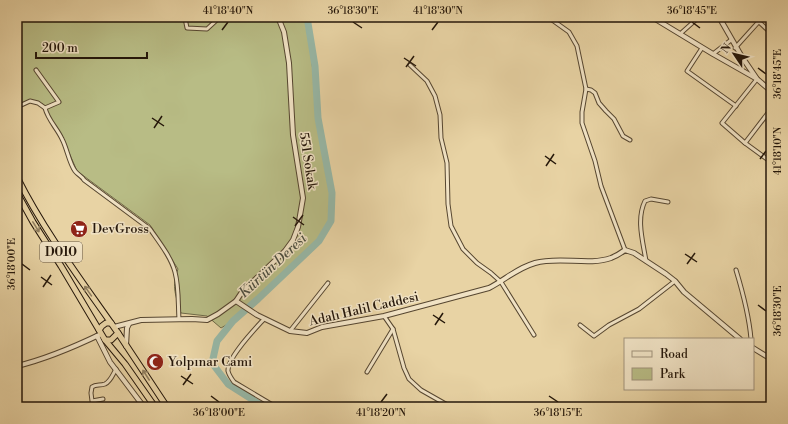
<svg xmlns="http://www.w3.org/2000/svg" width="788" height="424" viewBox="0 0 788 424" font-family="'Libre Bodoni',serif">
<rect width="100%" height="100%" fill="#e8d3a4"/>
<filter id="stains"><feTurbulence type="fractalNoise" baseFrequency=".005" numOctaves="4"/><feColorMatrix values="0 0 0 0 .2 0 0 0 0 .09 0 0 0 0 .02 0 0 0 .5 -.17"/></filter>
<radialGradient id="worn" r=".72"><stop offset=".6" stop-color="#630" stop-opacity="0"/><stop offset="1" stop-color="#630" stop-opacity=".3"/></radialGradient>
<path fill="#b8bc85" stroke="#6e6a48" d="M17,17H307L318,118L332,193L331,221L319,241L233,321L221,328L207,316L181,313C176,296 171,287 178,269L150,225L77,171L64,141L52,123L43,104L30,100L17,106Z"/>
<g fill="none" stroke-linecap="round" stroke-linejoin="round">
<path stroke="#97b8a7" stroke-width="7" d="M264,407L228,384L212,363L217,341L233,321L258,299L319,241L331,221L332,193L318,118L315,66L307,17"/>
<defs>
<g id="minor">
<path d="M548,17L569,32L577,46L586,89L582,112V123L595,161L601,186L625,250"/>
<path d="M756,17L759,22L771,33"/>
<path d="M185,18L187,28L207,29L220,17"/>
<path d="M680,34L699,17"/>
<path d="M702,48L687,71L736,106"/>
<path d="M735,48L763,17"/>
<path d="M713,54L731,40"/>
<path d="M410,65L427,81L435,96L440,115L441,138L447,163L448,204L451,226L463,249L477,263L491,273L501,282L534,335"/>
<path d="M36,70L59,102L45,108"/>
<path d="M757,79L722,123L745,143L771,162"/>
<path d="M586,89L591,90L595,93L599,103L606,111L614,119L623,136L630,140"/>
<path d="M17,107L30,101L38,103L45,108C48,120 57,128 62,139C67,148 69,163 75,171C78,175 82,176 84,180L150,229C159,242 171,257 175,272C179,287 178,304 179,319"/>
<path d="M745,143L771,109"/>
<path d="M646,261C643,242 636,219 645,201L651,199L668,202"/>
<path d="M736,270C743,293 749,315 751,339"/>
<path d="M384,316L393,329L404,368L409,379L421,390L451,407"/>
<path d="M264,319C255,329 227,358 228,371C229,375 231,378 234,382L276,407"/>
<path d="M580,325L594,336L609,325L639,309L675,281"/>
<path d="M290,331L328,283"/>
<path d="M367,372L393,329"/>
<path d="M103,399L92,401L91,393L92,387C96,384 100,386 105,384C111,381 113,374 116,369"/>
</g>
<g id="tertiary">
<path d="M652,17L713,54L757,79"/>
<path d="M719,17L742,57L757,79L771,91"/>
<path d="M236,301L257,315L290,331L307,333L322,327L384,316L489,288C505,280 517,268 535,263C560,256 588,266 611,258C616,256 621,253 625,250L634,253L666,274L675,281L684,292L740,339"/>
<path d="M114,327L141,320L192,319L207,320L218,314L236,301L242,292L285,251L293,240L298,227L303,198L293,135L289,63L284,32L278,17"/>
<path d="M97,336L110,362L144,407"/>
<path d="M126,346L127,328L129,324"/>
<path d="M753,348L771,359"/>
<path d="M17,366C46,359 74,347 101,334"/>
</g>
<g id="trunk">
<path d="M17,177C43,229 78,276 111,323"/>
<path d="M17,193L33,222L61,266L99,330"/>
<path d="M106,323H111L118,333L111,340H105L99,330L102,326Z"/>
<path d="M118,333L167,407"/>
<path d="M105,340L125,364L155,407"/>
</g>
</defs>
<use href="#minor" stroke="#564630" stroke-width="5"/>
<use href="#tertiary" stroke="#564630" stroke-width="6"/>
<use href="#trunk" stroke="#25170a" stroke-width="7"/>
<use href="#minor" stroke="#f0e2c4" stroke-width="3"/>
<use href="#tertiary" stroke="#f0e2c4" stroke-width="4"/>
<use href="#trunk" stroke="#e8d3a4" stroke-width="5"/>
</g>
<defs><path id="oneway-shaft" d="M-6 0H5M1.5-3L5.5 0L1.5 3" fill="none" stroke-width="1.6" stroke-linecap="round" stroke-linejoin="round"/></defs>
<g stroke="#907e5f">
<use href="#oneway-shaft" transform="translate(36 227) rotate(58)"/>
<use href="#oneway-shaft" transform="translate(88 291) rotate(-125)"/>
<use href="#oneway-shaft" transform="translate(146 375) rotate(-123)"/>
</g>
<path fill="none" stroke="#25170a" stroke-width="1.5" d="M353,22L362,28M692,22L700,28M222,30L228,22M432,30L438,22M404,58L416,66M406,67L414,56M758,68L766,74M152,118L164,126M154,128L162,116M545,156L556,164M760,159L766,151M546,166L554,154M293,217L304,225M295,226L303,215M685,254L697,262M22,264L30,270M687,264L695,253M41,277L52,285M43,287L51,275M758,305L766,311M433,315L445,323M435,325L443,313M181,376L193,384M183,385L191,374M211,396L219,402M549,396L558,402M381,402L387,394"/>
<defs>
<symbol id="supermarket-disc" viewBox="-11 -11 22 22"><circle r="9.5" fill="#8f2418" stroke="#f0e2c4"/><path d="M-6-5.5h2.5l.6 2H6L4.5 2H-2.5L-4.4-4H-6ZM-1.5 3.2a1.3 1.3 0 1 0 .1 0ZM3 3.2a1.3 1.3 0 1 0 .1 0Z" fill="#fff"/></symbol>
<symbol id="mosque-disc" viewBox="-11 -11 22 22"><circle r="9.5" fill="#8f2418" stroke="#f0e2c4"/><path d="M3.5-4.9A6 6 0 1 0 3.5 4.9A5 5 0 1 1 3.5-4.9Z" fill="#fff"/></symbol>
</defs>
<g fill-rule="evenodd">
<use href="#supermarket-disc" x="69" y="219" width="20" height="20"/>
<use href="#mosque-disc" x="145" y="352" width="20" height="20"/>
</g>
<g text-anchor="middle" dominant-baseline="central" stroke-width="3" stroke-linejoin="round" paint-order="stroke">
<rect fill="#f0e2c4" stroke="#625442" stroke-width="1" x="40" y="242" width="42" height="20" rx="3"/>
<g font-size="12" font-weight="bold" fill="#25170a">
<text x="61" y="252">D010</text>
</g>
<g font-size="13" fill="#25170a" stroke="#f0e2c4">
<text transform="translate(308 161) rotate(81)">551 Sokak</text>
<text transform="translate(364 309) rotate(-13)">Adalı Halil Caddesi</text>
</g>
<g font-size="13" fill="#25170a" stroke="#f0e2c4" text-anchor="start">
<text x="92" y="229">DevGross</text>
<text x="168" y="362">Yolpınar Cami</text>
</g>
<g font-size="14" font-style="italic" fill="#4d4f41" stroke="#f0e2c4">
<text transform="translate(273 266) rotate(-43)">Kürtün Deresi</text>
</g>
</g>
<rect width="788" height="424" fill="none" stroke="#e8d3a4" stroke-width="44"/>
<rect x="624" y="338" width="130" height="52" fill="#f0e2c4" stroke="#9f917a"/>
<rect x="632" y="351" width="20" height="6" fill="#f0e2c4" stroke="#9f917a"/>
<text x="660" y="358" font-size="12" fill="#25170a">Road</text>
<rect x="632" y="368" width="20" height="12" fill="#b8bc85" stroke="#9f917a"/>
<text x="660" y="378" font-size="12" fill="#25170a">Park</text>
<g transform="translate(734 54) rotate(305)" stroke="#f0e2c4" stroke-width="3" paint-order="stroke">
<path d="M0-3L7 15L0 10L-7 15Z" fill="#25170a"/>
<text y="-6" font-size="11" font-weight="bold" text-anchor="middle" fill="#25170a">N</text>
</g>
<path d="M36 52v6h111v-6" fill="none" stroke="#25170a" stroke-width="2"/>
<text x="42" y="52" font-size="12" fill="#25170a" stroke="#f0e2c4" stroke-width="3" paint-order="stroke">200 m</text>
<rect x="22" y="22" width="744" height="380" fill="none" stroke="#25170a" stroke-width="1.5"/>
<g font-size="10" text-anchor="middle" fill="#25170a">
<text x="228" y="14">41°18'40"N</text>
<text x="353" y="14">36°18'30"E</text>
<text x="438" y="14">41°18'30"N</text>
<text x="692" y="14">36°18'45"E</text>
<text transform="translate(777 74) rotate(-90)" y="4">36°18'45"E</text>
<text transform="translate(777 151) rotate(-90)" y="4">41°18'10"N</text>
<text transform="translate(11 264) rotate(-90)" y="4">36°18'00"E</text>
<text transform="translate(777 311) rotate(-90)" y="4">36°18'30"E</text>
<text x="219" y="416">36°18'00"E</text>
<text x="381" y="416">41°18'20"N</text>
<text x="558" y="416">36°18'15"E</text>
</g>
<rect width="100%" height="100%" filter="url(#stains)"/>
<rect width="100%" height="100%" fill="url(#worn)"/>
</svg>
